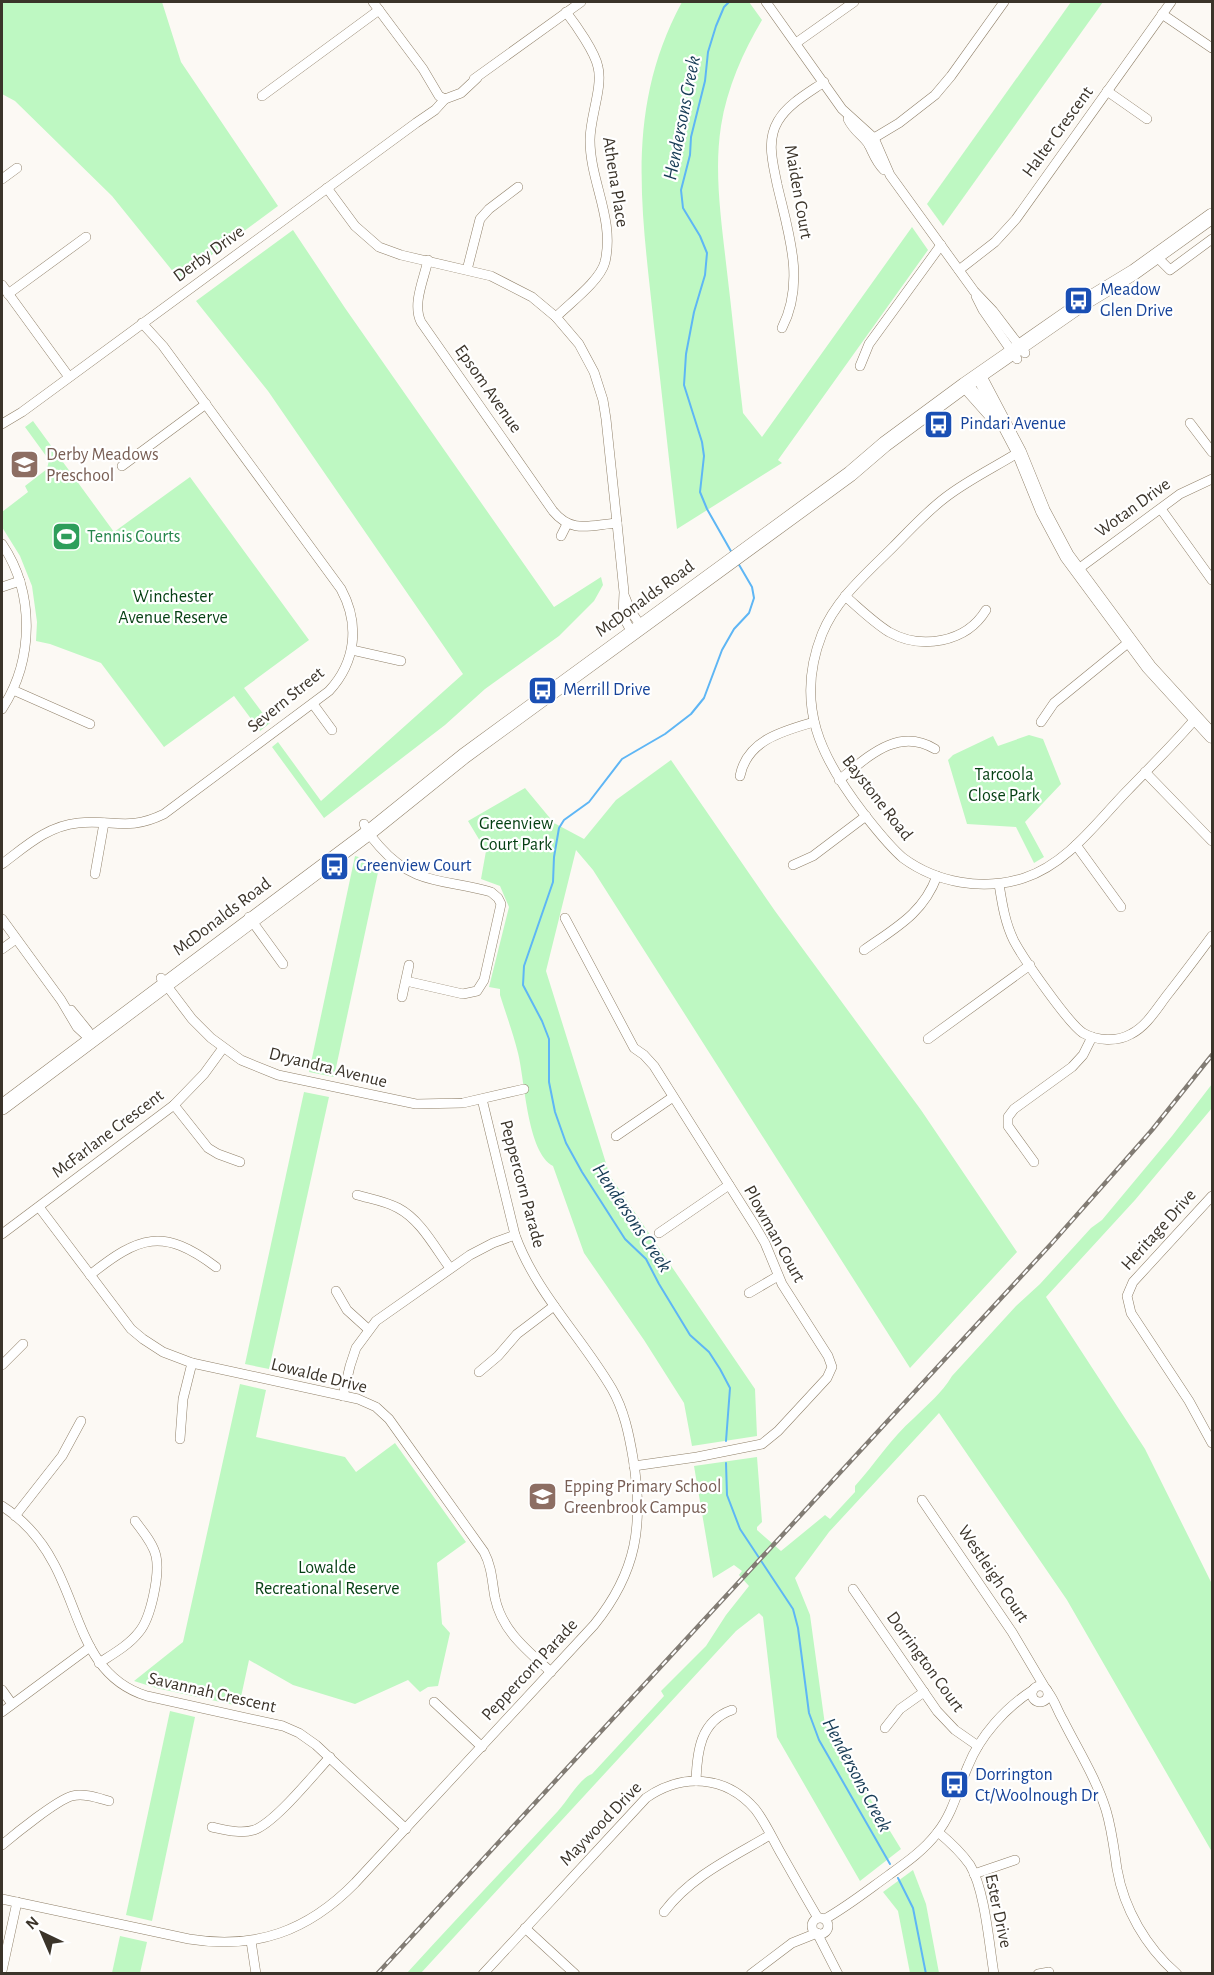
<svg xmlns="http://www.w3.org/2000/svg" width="1214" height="1975" viewBox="0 0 1214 1975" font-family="'Alegreya Sans',sans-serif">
<rect width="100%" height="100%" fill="#fcf9f4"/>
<g fill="#bef8c2">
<path d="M2,2H162L181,62L278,206L179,279L112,196L15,101L2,94Z"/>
<path d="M682,2H749L762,20C743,52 727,88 721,126C714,171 721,218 726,263C732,313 737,363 743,413L762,437L912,227L928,250L778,460L782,463L677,529C669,461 662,393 654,326C642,211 624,109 682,2Z"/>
<path d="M1071,2H1103L943,226L927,204Z"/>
<path d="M293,230L345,308L554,607L601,577L603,585L594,601L559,636L485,689L445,725L324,818L272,747L278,742L321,801L463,674L268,391L196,301Z"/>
<path d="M33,421L114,532L190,477L309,640L244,688L270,723L260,731L234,696L164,747L101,663L50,644L36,641L37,622L32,586L20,556L2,527V512L28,492L25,486L47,469L49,460L25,427Z"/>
<path d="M1029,735L1043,739L1061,784L1025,822L1044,857L1034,863L1016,827L967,824L948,760L953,755L993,736L998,746Z"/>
<path d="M671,760L775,911L921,1110L1017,1252L910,1368L593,870L576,850L546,971L610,1176L755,1389L757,1436L692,1446L684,1403L644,1340L584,1253L553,1166C527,1152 525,1081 518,1053C513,1033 506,1014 500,995V989L489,987L509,907L500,886L481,879L486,851L468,821L525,788L554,823L584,839L616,800Z"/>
<path d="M355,856L380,863L334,1077L309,1072Z"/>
<path d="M1212,1084V1108L1135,1200L1046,1297L1145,1449L1212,1584V1852L1067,1600L939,1413L829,1532L795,1578L810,1615L825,1725L901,1849L860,1881L777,1737L763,1617L759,1613L736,1631L421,1973H407C457,1918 508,1865 558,1811C568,1800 580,1778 592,1774L664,1696L661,1691L706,1646L726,1615L749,1586L739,1575L742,1571L734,1565L713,1578L694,1466L757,1457L762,1522L757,1527V1530L781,1551L825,1515L830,1519L855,1492V1486C875,1464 891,1438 914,1418C928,1404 941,1394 952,1376L1016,1306L1040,1284L1091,1228L1102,1220L1172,1136Z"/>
<path d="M304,1092L329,1097L269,1369L245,1364Z"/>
<path d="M240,1384L266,1390L256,1437L345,1457L356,1472L395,1443L466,1542L437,1563L442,1624L450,1633L438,1686L428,1687L420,1692L408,1680L355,1704L293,1685L249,1660L239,1706L156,1688L134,1681L183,1642Z"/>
<path d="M170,1711L195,1717L152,1921L126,1915Z"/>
<path d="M913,1870L926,1904L939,1973H910L898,1911L883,1892Z"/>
<path d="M120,1936L147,1942L140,1973H112Z"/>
</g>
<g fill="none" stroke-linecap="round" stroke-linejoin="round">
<g stroke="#5eb6f5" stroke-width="2">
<path d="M729,2L724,7L716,26L708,52L705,81L691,137L690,155L681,190L683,208L700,236L707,253L705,275L694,312L686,354L684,385L702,442L704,456L700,492L707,509L732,553"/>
<path d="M726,1441L730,1388L720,1369L709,1352L690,1335L659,1284L646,1259L625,1239L582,1172L566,1143L555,1112L549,1082V1039L542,1021L523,985L524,966L553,882L554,857L559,828L564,820L589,802L622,759L665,734L691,714L704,698L722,650L734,629L749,613L754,598L752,587L738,563"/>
<path d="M726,1463L727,1495L740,1529L793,1609L798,1628L809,1713L819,1740L890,1864"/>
<path d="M898,1878L913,1908L926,1974"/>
</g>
<defs>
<g id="street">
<path d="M373,2L423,69L439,96L445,99"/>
<path d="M766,2L842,109L874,138L890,175L974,291L993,311L1025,353"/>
<path d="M1162,14L1212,48"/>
<path d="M796,43L854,2"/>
<path d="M474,79L581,2"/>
<path d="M1107,91L1147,119"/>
<path d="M262,96L379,10"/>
<path d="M848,119C854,132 864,136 869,145C874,155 876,162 884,170"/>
<path d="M869,145L874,138L899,123L935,95L951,76L1004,2"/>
<path d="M2,179L17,168"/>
<path d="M327,188L355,226L379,247L401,255L491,276L532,297L556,317L579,344L594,372L603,400L606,419L617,523L624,592L623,616L632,633"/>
<path d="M1156,256L1170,270L1212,239"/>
<path d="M428,260C424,279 412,304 421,322L553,511C572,534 590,525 617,523"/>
<path d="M467,270L480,219L489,209L518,187"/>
<path d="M959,270L995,242L1016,219L1171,2"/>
<path d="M2,285L69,377"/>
<path d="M8,294L86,237"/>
<path d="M976,296L983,310L1017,359"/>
<path d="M556,317C570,303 600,281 605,262C615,219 590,182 590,140C590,117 603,87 598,67C595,52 576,25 566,12"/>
<path d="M782,328C806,281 788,232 777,184C773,163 766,141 778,121C788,104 808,93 824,82"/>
<path d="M860,366L869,344L941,245"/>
<path d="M1190,423L1212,452"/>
<path d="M2,424L22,412L416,123L435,110L445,99L461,93L477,78"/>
<path d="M1019,452C995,467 968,480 946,497C926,512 910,530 893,547C867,573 836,599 822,634C794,705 821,758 864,814C876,829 888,845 903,858C937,883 983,891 1024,878C1067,864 1096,823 1127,791C1150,767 1174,744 1195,719"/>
<path d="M122,466L206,404"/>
<path d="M1161,509L1212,580"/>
<path d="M561,536L567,524"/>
<path d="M2,544C35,593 34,660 2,709"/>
<path d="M1077,570L1180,494L1212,479"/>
<path d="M2,587L20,581"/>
<path d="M845,596C859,608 873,622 889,632C921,650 966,643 986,610"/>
<path d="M625,597L630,610L641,626"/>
<path d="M352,650L401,661"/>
<path d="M13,690L90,724"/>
<path d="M313,704L332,730"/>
<path d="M1041,722L1054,703L1129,642"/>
<path d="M1145,772L1212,841"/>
<path d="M740,776C747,740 783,731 814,722"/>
<path d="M839,780C867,758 897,726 935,749"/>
<path d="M364,824C368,834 373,839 380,847C414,886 447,879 491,892L498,898L501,904L484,980L477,991L463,994L406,981"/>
<path d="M1076,845L1121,907"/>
<path d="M2,864C25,847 47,826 78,823C113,819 127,832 164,814L329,691C356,662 360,624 341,589L163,346L142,323"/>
<path d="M793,865L813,856L866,816"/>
<path d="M95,874L104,823"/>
<path d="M999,884C1002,903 1005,923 1014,941C1023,958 1068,1023 1083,1033C1097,1041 1117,1042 1131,1034C1147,1026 1157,1008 1168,994C1183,975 1198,955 1212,936"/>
<path d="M249,917L283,964"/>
<path d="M565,918L634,1048L644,1055L654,1066L755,1226L765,1243L782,1284L828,1356L832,1367L827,1378L778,1431L762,1444L697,1457L634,1466"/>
<path d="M2,919L61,1000L77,1027L91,1040"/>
<path d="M2,949L16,939"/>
<path d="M864,950C895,928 923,914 937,876"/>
<path d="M161,978L192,1019L211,1038L241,1060L278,1075L416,1104L463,1103L524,1089"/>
<path d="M402,997L409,965"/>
<path d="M71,1010L88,1031L91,1040"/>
<path d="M928,1039L1030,965"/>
<path d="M174,1105L208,1148L218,1154L240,1162"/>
<path d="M616,1136L673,1097"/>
<path d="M1034,1162L1008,1126V1117L1014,1109L1072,1067L1083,1055L1092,1037"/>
<path d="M357,1195C371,1199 385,1201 398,1208C421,1220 435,1248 450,1268"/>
<path d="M1212,1196L1133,1282L1127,1296L1131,1313L1189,1401L1212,1443"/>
<path d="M39,1207L131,1329L143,1339L163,1352L192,1363L358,1399L376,1407L389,1419L484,1552C492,1567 492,1582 495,1598C502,1631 527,1650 551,1672"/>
<path d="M659,1233L729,1185"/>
<path d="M2,1234L174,1105L204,1074L223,1048"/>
<path d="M90,1275C139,1236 163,1227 216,1267"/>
<path d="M336,1291L347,1310L368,1329"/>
<path d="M749,1293L778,1276"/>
<path d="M2,1365L23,1344"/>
<path d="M479,1372L498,1356L517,1334L554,1306"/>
<path d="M343,1396L350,1366L356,1348L376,1321L470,1255L493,1243L515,1235"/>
<path d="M180,1439L183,1399L192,1363"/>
<path d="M922,1500L1012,1632L1044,1686"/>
<path d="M2,1506C24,1520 42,1541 54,1564C81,1614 85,1677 147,1696L283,1726L299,1733L316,1745L406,1829"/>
<path d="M15,1516L62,1456L81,1421"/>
<path d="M853,1589L937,1711L955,1730L978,1746"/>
<path d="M99,1663C113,1654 129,1645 139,1632C151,1618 160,1574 156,1556C153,1543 143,1532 135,1521"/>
<circle cx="1040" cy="1694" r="8"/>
<path d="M2,1690L12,1704"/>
<path d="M1048,1692C1055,1701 1057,1710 1063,1720C1078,1750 1096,1778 1106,1810C1112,1830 1114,1849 1117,1869C1124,1909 1146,1947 1177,1974"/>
<path d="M434,1702L482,1747"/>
<path d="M2,1712L90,1647"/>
<path d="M885,1728L900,1709L924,1692"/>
<path d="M696,1781C697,1752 700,1721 732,1710"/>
<path d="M212,1827C226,1830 240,1834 254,1830C275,1823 313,1775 330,1757"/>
<path d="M938,1832C950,1842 961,1852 970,1865C985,1890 989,1944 994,1974"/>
<path d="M2,1845C15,1834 57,1800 72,1796C84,1793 98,1798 109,1801"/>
<path d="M974,1874L1015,1860"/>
<path d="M2,1899L189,1939C256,1950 308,1931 355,1883L594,1625C637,1572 644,1524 633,1458C629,1434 624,1410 612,1389C581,1336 536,1293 515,1235L482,1099"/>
<path d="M664,1912C691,1876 733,1857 770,1835"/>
<circle cx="820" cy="1926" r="8"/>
<path d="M825,1919C848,1906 868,1890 889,1875C907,1862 924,1850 937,1833C953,1813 958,1789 968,1766C980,1736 1005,1708 1033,1690"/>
<path d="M525,1928L575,1974"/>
<path d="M817,1933L838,1974"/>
<path d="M251,1941L256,1974"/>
<path d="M2,1971L17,1902"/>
<path d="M483,1974L646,1798C682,1773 725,1775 755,1809C766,1823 774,1842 783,1857C795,1878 806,1898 818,1918"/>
<path d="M751,1974L792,1943L817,1933"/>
<path d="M1038,1974L1049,1972"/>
</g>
<g id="secondary">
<path d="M979,376L1019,452L1043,511L1067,556L1149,667L1212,736"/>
<path d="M965,385L997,421"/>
</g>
<path id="primary" d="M2,1107L372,830L464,756L850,474L885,444L965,385L1083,303L1134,272L1212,216"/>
</defs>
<use href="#street" stroke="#908069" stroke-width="10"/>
<use href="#secondary" stroke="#908069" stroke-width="15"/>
<use href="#primary" stroke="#908069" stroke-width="16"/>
<use href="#street" stroke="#fff" stroke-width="9"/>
<use href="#secondary" stroke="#fff" stroke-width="14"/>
<use href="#primary" stroke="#fff" stroke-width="15"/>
<defs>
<path id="rail" d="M377,1974L1052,1243L1152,1130L1212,1055"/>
</defs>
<use href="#rail" stroke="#827c74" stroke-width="4.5"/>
<use href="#rail" stroke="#fff" stroke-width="2" stroke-dasharray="7" stroke-linecap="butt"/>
</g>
<defs>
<symbol id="bus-square" viewBox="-11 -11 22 22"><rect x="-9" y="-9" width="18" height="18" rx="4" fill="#1a4fb4" stroke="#fff"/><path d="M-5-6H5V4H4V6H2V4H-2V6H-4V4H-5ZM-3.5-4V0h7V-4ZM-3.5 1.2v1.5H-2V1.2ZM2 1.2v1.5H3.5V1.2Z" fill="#fff"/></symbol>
<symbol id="school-square" viewBox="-11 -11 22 22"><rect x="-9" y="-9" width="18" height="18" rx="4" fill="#8d6e63" stroke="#fff"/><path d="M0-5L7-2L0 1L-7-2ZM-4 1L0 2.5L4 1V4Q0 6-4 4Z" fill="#fff"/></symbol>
<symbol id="stadium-square" viewBox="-11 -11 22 22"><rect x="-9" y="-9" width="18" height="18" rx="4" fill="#2e9e5b" stroke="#fff"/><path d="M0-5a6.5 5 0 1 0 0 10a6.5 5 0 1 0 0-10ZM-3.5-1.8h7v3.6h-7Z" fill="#fff"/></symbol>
</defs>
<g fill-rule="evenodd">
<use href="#bus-square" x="1062" y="284" width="33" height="33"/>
<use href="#bus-square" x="922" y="408" width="33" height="33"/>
<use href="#school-square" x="8" y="448" width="33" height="33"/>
<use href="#stadium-square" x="50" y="520" width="33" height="33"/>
<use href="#bus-square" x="526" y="674" width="33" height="33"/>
<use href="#bus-square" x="318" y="850" width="33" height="33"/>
<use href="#school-square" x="526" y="1480" width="33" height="33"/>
<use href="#bus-square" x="938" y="1768" width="33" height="33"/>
</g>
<g text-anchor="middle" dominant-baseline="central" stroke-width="4.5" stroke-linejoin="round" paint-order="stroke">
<g font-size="18" fill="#3b342a" stroke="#fff">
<text transform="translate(1058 132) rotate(-54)">Halter Crescent</text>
<text transform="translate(615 182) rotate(81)">Athena Place</text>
<text transform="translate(798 192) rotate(80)">Maiden Court</text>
<text transform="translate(209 254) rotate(-36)">Derby Drive</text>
<text transform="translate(488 389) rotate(55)">Epsom Avenue</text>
<text transform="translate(1133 508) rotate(-36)">Wotan Drive</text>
<text transform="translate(645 599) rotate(-36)">McDonalds Road</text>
<text transform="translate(286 700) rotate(-39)">Severn Street</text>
<text transform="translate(877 798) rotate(52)">Baystone Road</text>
<text transform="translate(222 917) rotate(-37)">McDonalds Road</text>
<text transform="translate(328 1068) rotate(14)">Dryandra Avenue</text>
<text transform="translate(108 1134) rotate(-37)">McFarlane Crescent</text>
<text transform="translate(522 1184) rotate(75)">Peppercorn Parade</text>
<text transform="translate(1159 1230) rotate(-48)">Heritage Drive</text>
<text transform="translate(774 1234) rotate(61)">Plowman Court</text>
<text transform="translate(319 1376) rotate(14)">Lowalde Drive</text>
<text transform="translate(993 1574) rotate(56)">Westleigh Court</text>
<text transform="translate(925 1662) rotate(54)">Dorrington Court</text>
<text transform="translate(530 1670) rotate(-47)">Peppercorn Parade</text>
<text transform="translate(212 1693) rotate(13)">Savannah Crescent</text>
<text transform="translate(601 1824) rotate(-46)">Maywood Drive</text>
<text transform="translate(998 1911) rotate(78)">Ester Drive</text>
</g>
<g font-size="18" fill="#164399" stroke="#fff" text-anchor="start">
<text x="1100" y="290">Meadow<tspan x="1100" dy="21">Glen Drive</tspan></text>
<text x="960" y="424">Pindari Avenue</text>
<text x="563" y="690">Merrill Drive</text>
<text x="356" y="866">Greenview Court</text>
<text x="975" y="1775">Dorrington<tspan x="975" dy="21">Ct/Woolnough Dr</tspan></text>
</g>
<g font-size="18" fill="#785e54" stroke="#fff" text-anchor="start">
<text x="46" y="455">Derby Meadows<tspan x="46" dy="21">Preschool</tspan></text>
<text x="564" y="1487">Epping Primary School<tspan x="564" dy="21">Greenbrook Campus</tspan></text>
</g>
<g font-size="18" fill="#27864d" stroke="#fff" text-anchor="start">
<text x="87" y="537">Tennis Courts</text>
</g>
<g font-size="18" fill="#043f12" stroke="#fff">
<text x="173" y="597">Winchester<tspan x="173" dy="21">Avenue Reserve</tspan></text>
<text x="1004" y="775">Tarcoola<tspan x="1004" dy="21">Close Park</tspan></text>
<text x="516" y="824">Greenview<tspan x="516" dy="21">Court Park</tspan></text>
<text x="327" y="1568">Lowalde<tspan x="327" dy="21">Recreational Reserve</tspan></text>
</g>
<g font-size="20" font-style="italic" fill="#163b55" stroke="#fff">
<text transform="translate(682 118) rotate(-79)">Hendersons Creek</text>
<text transform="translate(632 1218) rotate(56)">Hendersons Creek</text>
<text transform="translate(857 1775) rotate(62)">Hendersons Creek</text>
</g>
</g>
<rect width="1214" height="1975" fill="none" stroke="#3b342a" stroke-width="6"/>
<g transform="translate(42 1933) rotate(316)" stroke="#ffffff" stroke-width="4.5" paint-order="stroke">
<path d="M0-4.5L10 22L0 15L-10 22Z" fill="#3b342a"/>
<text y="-9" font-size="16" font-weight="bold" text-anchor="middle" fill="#3b342a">N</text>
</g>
</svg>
